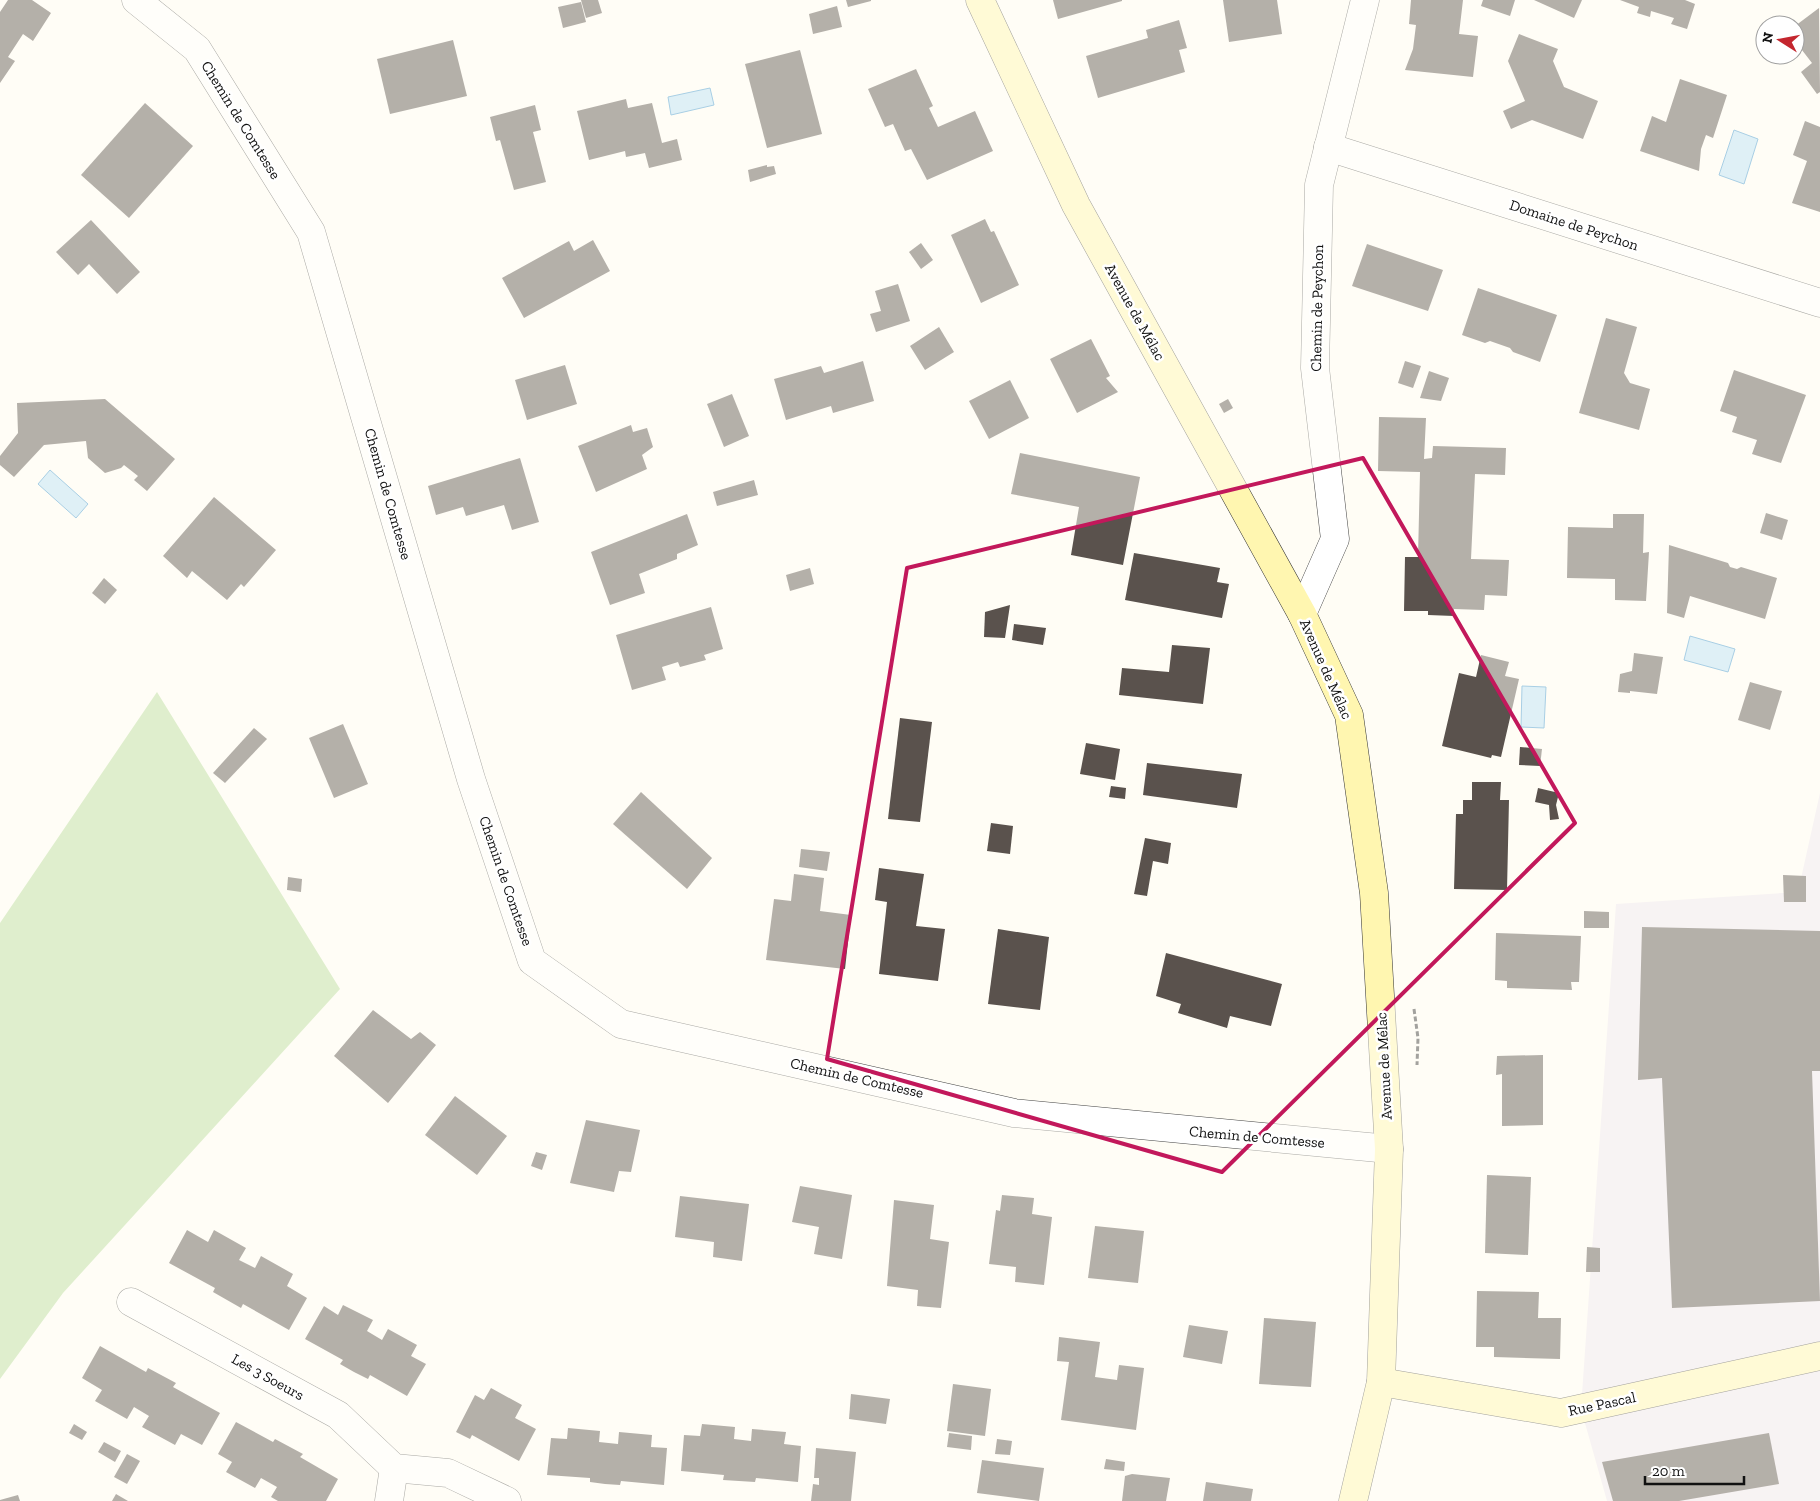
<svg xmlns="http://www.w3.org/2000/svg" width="1820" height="1501" viewBox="0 0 1820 1501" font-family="'Zilla Slab',serif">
<rect width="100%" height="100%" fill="#fffdf5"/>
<path fill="#eee6ef" d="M1820,793V1501H1607L1581,1409L1616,904L1798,892Z"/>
<path fill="#b9dc9c" d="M157,692L340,989L63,1293L0,1379V923Z"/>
<g fill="#b9e0f7" stroke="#3f96cf">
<path d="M710,88L714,105L671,115L668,97Z"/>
<path d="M1734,130L1758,139L1744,184L1719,175Z"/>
<path d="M50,470L88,504L76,518L38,484Z"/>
<path d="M1690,636L1735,649L1728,672L1684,660Z"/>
<path d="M1522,686L1546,687L1544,728L1521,727Z"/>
</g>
<g fill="#5a524d">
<path d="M8,0H32L51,13L33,41L23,34L8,57L15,61L0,83V12Z"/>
<path d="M581,0H598L602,13L586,18Z"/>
<path d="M846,0H871V1L848,7Z"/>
<path d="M1053,0H1122V1L1058,19Z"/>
<path d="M1223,0H1277L1282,34L1229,42Z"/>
<path d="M1411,0H1463L1459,34L1478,36L1473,77L1405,70L1413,49L1416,25L1409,24Z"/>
<path d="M1483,0H1515L1510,16L1481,6Z"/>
<path d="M1534,0H1582L1574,18Z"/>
<path d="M1620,0H1685L1695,4L1687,29L1671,24L1674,18L1651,11L1650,17L1637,13L1639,7Z"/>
<path d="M581,2L586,22L563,28L558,7Z"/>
<path d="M837,6L842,27L813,34L809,14Z"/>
<path d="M1819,8L1820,92L1817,94L1801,72L1812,63L1795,41V26Z"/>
<path d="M1179,20L1187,48L1179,50L1185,72L1098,98L1086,56L1148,38L1146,30Z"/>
<path d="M1519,34L1558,49L1553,61L1564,87L1598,101L1583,139L1532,120L1511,129L1503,111L1525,101L1508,61Z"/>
<path d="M453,40L467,96L390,114L377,59Z"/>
<path d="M800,50L822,134L767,148L745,64Z"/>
<path d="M916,69L933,106L929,108L938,127L975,111L993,151L927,180L911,149L905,151L893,124L885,127L868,89Z"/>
<path d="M1680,79L1727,95L1713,138L1706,135L1701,149L1699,171L1640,151L1652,116L1666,122Z"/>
<path d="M626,99L628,108L652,103L662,143L677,139L682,160L649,168L645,153L626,157L625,151L589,160L577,111Z"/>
<path d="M145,103L193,146L129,218L81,175Z"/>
<path d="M535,105L541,130L533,132L546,182L514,190L500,140L496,141L490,117Z"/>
<path d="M1805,121L1820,127V212L1792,203L1807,161L1793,155Z"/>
<path d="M767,165V167L774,166L776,174L750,182L748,170Z"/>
<path d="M985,219L991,232L994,231L1019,285L981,303L951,235Z"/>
<path d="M91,220L140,272L117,294L89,264L78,275L56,252Z"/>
<path d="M593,240L610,271L524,318L502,278L569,241L574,251Z"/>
<path d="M921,243L933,260L921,269L909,252Z"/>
<path d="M1367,244L1443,270L1428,311L1352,286Z"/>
<path d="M898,284L910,321L876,332L870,314L881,311L875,291Z"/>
<path d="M1478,288L1557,315L1540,362L1513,352L1510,348L1490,341L1485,343L1462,335Z"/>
<path d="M1606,318L1637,327L1624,373L1630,383L1650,389L1639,430L1579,413Z"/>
<path d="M939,327L954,352L925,370L910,346Z"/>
<path d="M1091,339L1110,376L1106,378L1118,392L1077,413L1050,359Z"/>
<path d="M863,361L874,401L833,413L831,406L786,420L774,379L821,366L824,373Z"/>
<path d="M1405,361L1421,366L1413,388L1398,383Z"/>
<path d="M565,365L577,404L527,420L515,380Z"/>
<path d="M1734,370L1806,395L1781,463L1752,454L1757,440L1732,432L1737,417L1720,411Z"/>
<path d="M1429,371L1449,378L1441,401L1420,398Z"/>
<path d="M1010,380L1029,418L989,439L969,401Z"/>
<path d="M732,394L749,436L724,447L707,404Z"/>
<path d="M105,399L175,459L147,491L134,480L138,476L124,465L121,468L105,473L88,458L86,441L44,445L14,477L0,465V456L18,433L17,403Z"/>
<path d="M1228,399L1233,408L1224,413L1219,404Z"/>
<path d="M1379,417L1426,418L1424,459L1432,458L1433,446L1506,448L1505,475L1475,474L1471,559L1509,560L1507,596L1485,595L1484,610L1454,609V616L1428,615V611H1404L1405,557H1418L1420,472L1378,471Z"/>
<path d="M631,425L633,432L647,428L653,447L642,455L647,469L596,492L578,446Z"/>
<path d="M1020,453L1140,477L1123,565L1071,555L1079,507L1011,494Z"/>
<path d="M520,458L539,522L512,530L504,505L466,516L463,507L436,515L428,486Z"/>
<path d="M754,480L758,495L717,506L713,492Z"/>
<path d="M214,497L276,550L244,587L241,584L227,600L192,571L187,578L163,556Z"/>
<path d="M1766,513L1788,520L1782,540L1760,533Z"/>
<path d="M687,514L698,545L677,554V559L639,574L645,593L610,605L591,552Z"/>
<path d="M1613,514H1644L1643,553L1649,552L1646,601L1615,600V579L1567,578L1568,527L1613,528Z"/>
<path d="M1669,545L1728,563L1730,567L1737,569L1741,567L1777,578L1765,619L1690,596L1684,618L1667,613Z"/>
<path d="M1134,553L1220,568L1217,582L1229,584L1222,618L1125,600Z"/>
<path d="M810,568L814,584L790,591L786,575Z"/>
<path d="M104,578L117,590L105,604L92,593Z"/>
<path d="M1010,605L1005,638L984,637L985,612Z"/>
<path d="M711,607L723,649L704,655L706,660L680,667L678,662L662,667L666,680L632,690L616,635Z"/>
<path d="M1014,624L1046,628L1043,645L1012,640Z"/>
<path d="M1172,645L1210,648L1203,704L1119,695L1122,668L1169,672Z"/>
<path d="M1634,653L1663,657L1657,694L1630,691V693L1618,692L1620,674L1632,671Z"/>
<path d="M1481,655L1509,662L1505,676L1519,679L1501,757L1492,755L1491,758L1442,746L1459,673L1476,677Z"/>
<path d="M1750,682L1782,691L1770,730L1738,720Z"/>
<path d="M900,718L932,722L920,822L888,819Z"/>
<path d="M343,724L368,784L334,798L309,738Z"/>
<path d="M254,728L267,739L225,783L213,773Z"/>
<path d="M1086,743L1120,749L1115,780L1080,774Z"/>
<path d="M1520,747L1542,749L1540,766L1519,765Z"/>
<path d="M1147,763L1242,774L1237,808L1143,795Z"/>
<path d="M1472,782H1501L1500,800H1509L1507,890L1454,889L1456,814H1463V800H1472Z"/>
<path d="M1111,786L1126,788L1125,799L1109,797Z"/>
<path d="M1538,788L1559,793L1556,805L1559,819L1550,820L1549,805L1535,802Z"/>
<path d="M641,792L712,858L687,889L613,824Z"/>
<path d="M991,823L1013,826L1010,854L987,851Z"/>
<path d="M1145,838L1171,843L1168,864L1153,861L1147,896L1134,894Z"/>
<path d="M801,849L830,852L827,871L799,867Z"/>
<path d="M879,868L924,874L916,926L945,929L938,981L879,974L887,902L875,900Z"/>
<path d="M794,874L824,878L820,911L851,915L845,969L766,960L774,899L791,901Z"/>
<path d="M1783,875L1806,876V902H1784Z"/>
<path d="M288,877L302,879L301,892L287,890Z"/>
<path d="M1584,911L1609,912V928H1584Z"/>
<path d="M1642,927L1820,931V1071H1812L1820,1301L1672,1308L1662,1078L1638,1080Z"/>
<path d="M998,929L1049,937L1040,1010L988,1004Z"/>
<path d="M1496,933L1581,936L1579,982H1571L1572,990L1507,988V981L1495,980Z"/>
<path d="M1166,953L1282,984L1271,1026L1230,1016L1227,1028L1178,1013L1181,1004L1156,996Z"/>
<path d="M373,1010L411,1039L420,1032L436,1045L388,1103L334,1056Z"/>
<path d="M1543,1055V1125L1502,1126V1074L1496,1075L1497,1056Z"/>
<path d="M455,1096L507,1136L477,1175L425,1135Z"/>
<path d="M586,1120L640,1130L631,1172L619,1171L614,1192L570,1183Z"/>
<path d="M536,1152L547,1155L542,1170L531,1166Z"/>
<path d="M1487,1175L1531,1177L1528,1255L1485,1253Z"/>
<path d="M800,1186L852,1195L842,1259L814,1254L819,1227L792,1222Z"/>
<path d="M1002,1195L1034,1198L1032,1214L1052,1217L1044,1285L1015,1282L1016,1267L989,1264L996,1210L1000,1211Z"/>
<path d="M680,1196L749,1204L742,1261L713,1257L714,1242L675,1237Z"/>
<path d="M894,1200L934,1205L930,1239L949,1242L941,1308L917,1306L918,1290L887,1286Z"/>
<path d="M1095,1226L1144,1231L1138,1283L1088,1278Z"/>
<path d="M187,1230L208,1242L214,1230L246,1248L239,1260L255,1268L261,1256L293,1274L287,1286L307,1298L289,1330L243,1304L241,1308L213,1292L215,1288L169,1263Z"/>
<path d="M1587,1247L1600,1248V1272H1586Z"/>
<path d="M1477,1291L1539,1292L1538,1318H1561L1560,1359L1494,1357V1347H1476Z"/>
<path d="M343,1305L373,1320L367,1331L382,1340L388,1329L417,1345L411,1356L426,1364L407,1396L370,1375L368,1379L354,1372L340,1364L343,1360L305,1339L324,1306L338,1315Z"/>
<path d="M1264,1318L1316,1322L1311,1387L1259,1384Z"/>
<path d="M1189,1325L1228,1331L1222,1364L1183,1357Z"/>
<path d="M1059,1337L1100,1342L1095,1377L1117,1380L1119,1365L1144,1368L1136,1430L1061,1420L1069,1362L1057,1361Z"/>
<path d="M100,1346L146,1372L148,1368L176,1383L173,1387L220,1413L202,1445L181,1434L175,1445L142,1427L149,1416L134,1407L127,1419L95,1401L102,1390L82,1378Z"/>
<path d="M953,1384L991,1389L985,1436L947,1431Z"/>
<path d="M491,1388L522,1405L515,1418L536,1429L519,1461L472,1435L470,1439L456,1432L475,1395L484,1400Z"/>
<path d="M851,1394L890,1399L886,1424L849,1419Z"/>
<path d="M236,1422L273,1442L275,1439L303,1454L300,1457L338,1479L326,1501H278L271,1497L277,1487L261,1478L255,1488L226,1472L232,1462L218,1454Z"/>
<path d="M74,1424L87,1432L82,1440L69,1433Z"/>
<path d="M702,1424L735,1427L734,1439L751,1441L752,1429L786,1432L784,1444L801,1446L798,1482L756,1478L755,1482L723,1480L724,1475L681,1471L684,1435L700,1436Z"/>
<path d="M568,1428L600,1431L599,1442L618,1444L619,1432L652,1435L651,1447L667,1448L664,1485L621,1481L620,1485L605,1484L590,1482V1478L547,1475L551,1438L567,1439Z"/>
<path d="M949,1433L972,1436L971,1450L947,1447Z"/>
<path d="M1769,1433L1779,1484L1679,1501H1613L1602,1462Z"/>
<path d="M997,1439L1012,1441L1010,1455L995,1454Z"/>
<path d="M104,1442L121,1451L115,1462L98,1452Z"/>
<path d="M816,1448L856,1452L851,1501H811L813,1484L819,1485V1478H814Z"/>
<path d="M127,1454L140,1461L127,1484L114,1477Z"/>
<path d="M1106,1459L1125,1462L1124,1471L1104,1469Z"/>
<path d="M982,1460L1044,1468L1039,1501L977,1493Z"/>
<path d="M1132,1474L1170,1478L1166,1501H1122L1125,1476Z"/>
<path d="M1206,1482L1253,1489L1251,1501H1203Z"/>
<path d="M116,1494L128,1501H112Z"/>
<path d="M18,1495L20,1501H0V1500Z"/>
</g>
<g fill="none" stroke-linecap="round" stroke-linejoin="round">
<defs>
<g id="street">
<path d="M136,0L197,49L311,232L471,779L532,961L621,1024L1014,1113L1389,1149"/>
<path d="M1328,147L1820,303"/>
<path d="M1302,614L1335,539L1315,368L1319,185L1365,0"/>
<path d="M131,1302L338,1415L394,1468L448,1473L507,1501"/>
<path d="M389,1501L394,1468"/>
</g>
<g id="secondary">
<path d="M980,0L1076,205L1302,614L1349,715L1374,893L1389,1149L1381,1382L1353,1501"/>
<path d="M1381,1382L1561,1413L1820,1356"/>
</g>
</defs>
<use href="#street" stroke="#444" stroke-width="29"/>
<use href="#secondary" stroke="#333" stroke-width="29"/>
<path stroke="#333" stroke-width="3" stroke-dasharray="5 2.5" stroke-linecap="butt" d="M1414,1009L1418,1038L1417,1065"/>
<use href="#street" stroke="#fff" stroke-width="28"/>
<use href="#secondary" stroke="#fff6b0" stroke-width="28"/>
</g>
<path d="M0 0H1820V1501H0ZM1363,458L1575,823L1222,1172L827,1059L907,568Z" fill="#fffdf5" fill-opacity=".55" fill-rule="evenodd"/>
<path fill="none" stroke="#c2185b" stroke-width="4" stroke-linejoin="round" d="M1363,458L1575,823L1222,1172L827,1059L907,568Z"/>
<g text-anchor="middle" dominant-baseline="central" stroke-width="5" stroke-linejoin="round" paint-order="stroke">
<g font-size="15" fill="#111" stroke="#fff">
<text transform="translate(241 120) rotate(58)">Chemin de Comtesse</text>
<text transform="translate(1574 225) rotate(18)">Domaine de Peychon</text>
<text transform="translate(1317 308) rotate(-89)">Chemin de Peychon</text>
<text transform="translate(1135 312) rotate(61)">Avenue de Mélac</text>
<text transform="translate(388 494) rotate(74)">Chemin de Comtesse</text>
<text transform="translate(1326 669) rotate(66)">Avenue de Mélac</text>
<text transform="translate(506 881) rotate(71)">Chemin de Comtesse</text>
<text transform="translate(1384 1066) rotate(-93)">Avenue de Mélac</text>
<text transform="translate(857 1078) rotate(13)">Chemin de Comtesse</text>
<text transform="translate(1257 1137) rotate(5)">Chemin de Comtesse</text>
<text transform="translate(268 1377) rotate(29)">Les 3 Soeurs</text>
<text transform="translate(1602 1404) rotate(-12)">Rue Pascal</text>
</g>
</g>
<g transform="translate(1780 40) rotate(281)"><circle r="24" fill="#ffffff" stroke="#a0a0a0"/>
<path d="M0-4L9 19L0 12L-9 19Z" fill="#c4262e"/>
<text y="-8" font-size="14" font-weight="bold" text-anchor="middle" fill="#111111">N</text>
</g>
<path d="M1645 1476v8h99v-8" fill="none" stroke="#111111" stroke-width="2.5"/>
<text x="1652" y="1476" font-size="15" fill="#111111" stroke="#ffffff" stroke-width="4" paint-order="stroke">20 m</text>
</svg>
